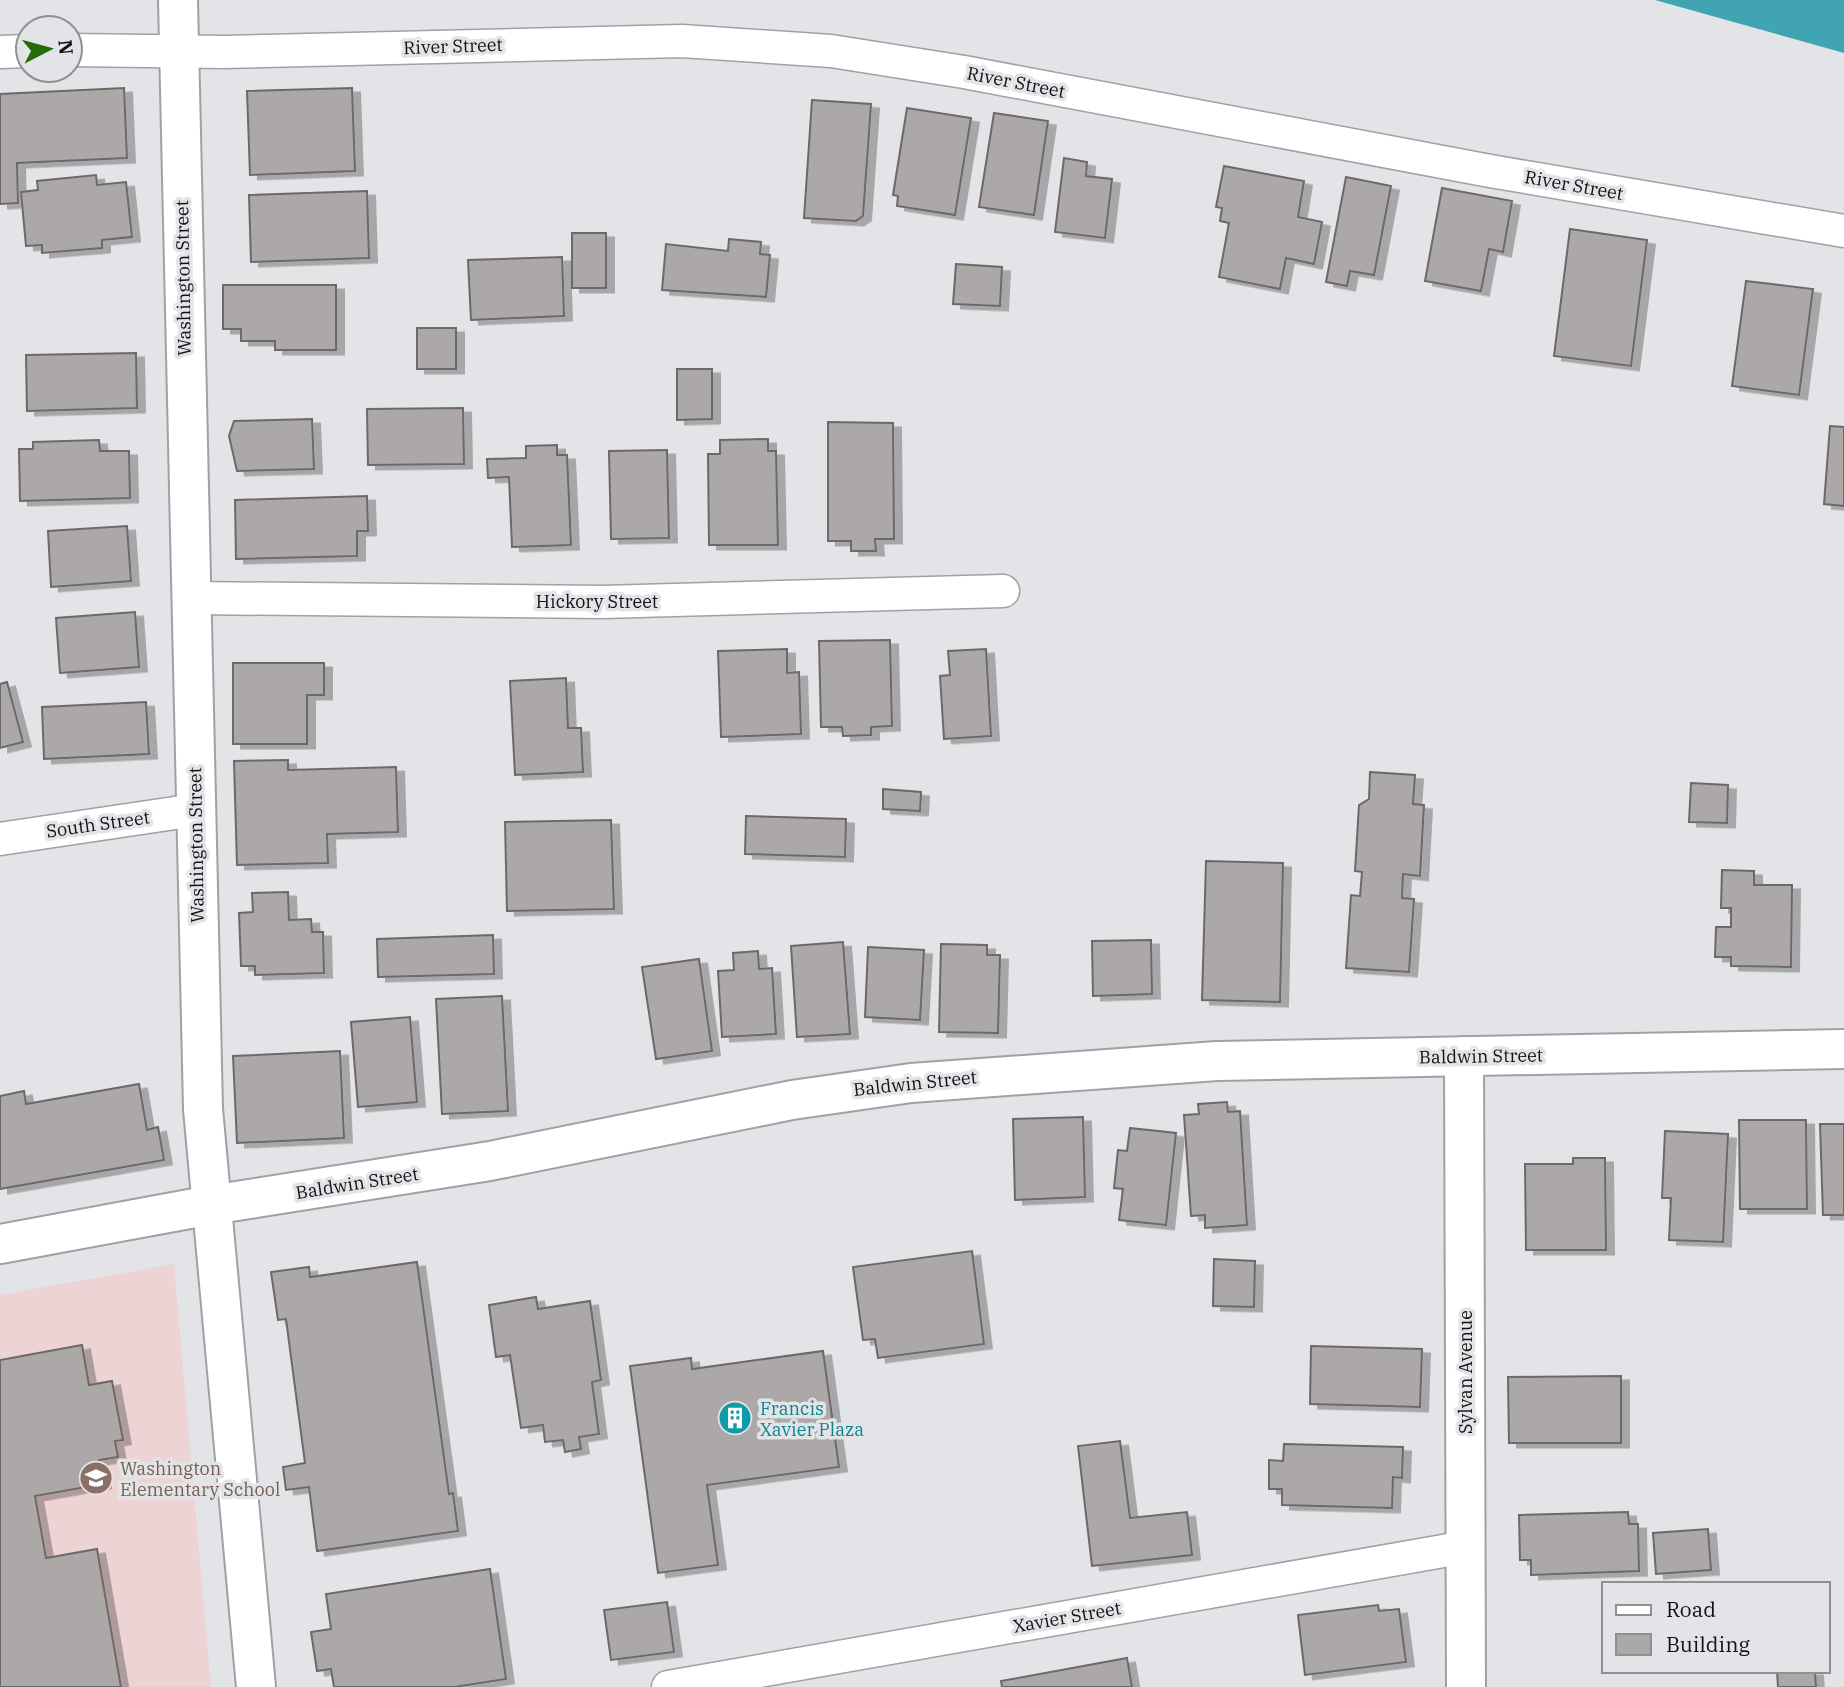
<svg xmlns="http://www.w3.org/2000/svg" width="1844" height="1687" viewBox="0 0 1844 1687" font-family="'IBM Plex Serif',serif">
<defs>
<filter id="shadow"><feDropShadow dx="8" dy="4.5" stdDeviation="0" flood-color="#0004"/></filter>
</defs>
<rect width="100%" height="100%" fill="#e2e4e7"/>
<path fill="#eed3d4" d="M174,1264L211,1687H0V1295Z"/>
<path fill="#40a4b3" d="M1655,0H1844V53Z"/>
<g fill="#aca8a7" stroke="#6d6968" stroke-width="2" filter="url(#shadow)">
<path d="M124,88L127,158L17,163L18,203L0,204V94Z"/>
<path d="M352,88L355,171L250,175L247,91Z"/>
<path d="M812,100L871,104L863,216L856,221L804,218Z"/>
<path d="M907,108L971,118L955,215L897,206L898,196L893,195Z"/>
<path d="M994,113L1048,121L1034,215L979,207Z"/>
<path d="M1064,158L1087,162L1086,176L1112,179L1105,238L1055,232Z"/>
<path d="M1224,166L1304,181L1298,217L1322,222L1314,264L1286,258L1280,289L1219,277L1229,223L1220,221L1222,208L1216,207Z"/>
<path d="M96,175L97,185L126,182L132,237L102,240V248L42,253V245L26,246L21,192L38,190L37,181Z"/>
<path d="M1346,177L1391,186L1374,275L1350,271L1347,286L1326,282Z"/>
<path d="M1442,188L1512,201L1503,252L1489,249L1481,291L1425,281Z"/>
<path d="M367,191L369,258L251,262L249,195Z"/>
<path d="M1570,229L1647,240L1631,366L1554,356Z"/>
<rect x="572" y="233" width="34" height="55"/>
<path d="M729,239L761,242L760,254L770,255L766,297L662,290L666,244L728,251Z"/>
<path d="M562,257L564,316L471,320L468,260Z"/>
<path d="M956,264L1002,267L1000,306L953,304Z"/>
<path d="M1746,281L1813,289L1799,395L1732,386Z"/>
<path d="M223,285H336V350H275V341H241V329H223Z"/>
<rect x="417" y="328" width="39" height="41"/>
<path d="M136,353L137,408L27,411L26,355Z"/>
<path d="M677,369H712V419L677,420Z"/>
<path d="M463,408L464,464L368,465L367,409Z"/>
<path d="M312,419L314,469L237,471L229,436L234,421Z"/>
<path d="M828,422L893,423L894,539H875L876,551H851V541H828Z"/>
<path d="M1830,426L1844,427V506L1824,504Z"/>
<path d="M768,439V451H776L778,545H709L708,454H720V440Z"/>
<path d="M99,440L100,451H129L130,498L20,501L19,449H33V442Z"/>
<path d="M557,445V455H567L571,545L512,547L509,477L488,478L487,459L526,458V446Z"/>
<path d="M667,450L669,538L611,539L609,451Z"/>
<path d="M367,496L368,531H357V556L236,559L235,500Z"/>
<path d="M127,526L131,581L51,587L48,531Z"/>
<path d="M135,612L139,667L60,673L56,618Z"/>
<path d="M890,640L892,726L871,727V735L843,736L842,727H821L819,641Z"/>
<path d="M787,649V673L799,672L801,734L721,737L718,651Z"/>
<path d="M986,649L991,736L944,739L940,676L950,675L948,651Z"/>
<path d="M233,663H324V695H307V744H233Z"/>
<path d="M566,678L568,728H581L583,772L515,775L510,681Z"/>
<path d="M7,682L23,742L0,748V684Z"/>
<path d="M146,702L149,754L44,759L42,707Z"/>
<path d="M288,760V770L396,767L398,832L327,834L328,863L237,865L234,761Z"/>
<path d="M1370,772L1415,775L1413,804L1424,805L1420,876L1403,874L1402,898L1414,899L1409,972L1346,968L1351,895L1360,896L1362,872L1355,871L1359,805L1369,799Z"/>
<path d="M1691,783L1728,785L1727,823L1689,822Z"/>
<path d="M883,789L921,792L920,811L883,809Z"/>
<path d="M746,816L846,819L845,857L745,854Z"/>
<path d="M611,820L614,909L507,911L505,822Z"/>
<path d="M1206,861L1283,863L1280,1002L1202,1000Z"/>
<path d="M1722,870L1754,871V885H1792L1791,967L1731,966V957H1715L1716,927H1731V908H1721Z"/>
<path d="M288,892L289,920L311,919L312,932H323L324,973L255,975V966H241L239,913L253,912L252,893Z"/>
<path d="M493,935L494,974L378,977L377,939Z"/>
<path d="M1151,940L1152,994L1093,996L1092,941Z"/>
<path d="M843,942L850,1034L797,1037L791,946Z"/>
<path d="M941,944L987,945V955H1000L998,1033L939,1032Z"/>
<path d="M868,947L924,950L920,1020L865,1017Z"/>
<path d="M758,951L759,969L772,968L776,1034L722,1037L718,971L734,970L733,953Z"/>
<path d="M699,959L712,1051L656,1059L642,967Z"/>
<path d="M502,996L508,1111L442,1114L436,999Z"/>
<path d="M410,1017L417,1102L358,1107L351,1022Z"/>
<path d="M340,1051L344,1138L237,1143L233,1056Z"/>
<path d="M139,1084L147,1130L158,1127L164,1160L0,1189V1096L24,1091L26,1104Z"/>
<path d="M1227,1102L1228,1112L1240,1111L1247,1225L1205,1228V1215L1191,1216L1184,1115L1199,1114L1198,1104Z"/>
<path d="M1083,1117L1085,1197L1015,1200L1013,1119Z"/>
<path d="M1739,1120H1806L1807,1209H1740Z"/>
<path d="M1820,1124H1844V1215H1823Z"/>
<path d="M1130,1128L1176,1133L1166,1225L1119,1220L1123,1189L1114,1188L1118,1150L1127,1151Z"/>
<path d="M1665,1131L1728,1134L1723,1242L1669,1240L1671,1198H1662Z"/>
<path d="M1573,1158H1605L1606,1250H1526L1525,1164H1573Z"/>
<path d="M972,1251L984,1344L878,1358L875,1339L863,1340L853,1267Z"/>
<path d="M1214,1259L1255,1261L1254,1307L1213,1306Z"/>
<path d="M417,1262L449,1494L453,1493L458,1531L317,1551L309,1487L286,1490L283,1467L305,1463L286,1319L278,1320L271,1272L309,1267L310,1277Z"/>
<path d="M536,1297L538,1309L590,1301L601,1380L592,1382L599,1434L579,1437L581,1449L565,1452L563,1440L545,1442L543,1425L521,1428L510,1355L496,1357L489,1305Z"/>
<path d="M82,1345L89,1385L112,1381L123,1440L115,1441L118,1457L99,1460L103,1484L35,1496L46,1558L97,1549L121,1687H0V1360Z"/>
<path d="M1311,1346L1422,1349L1420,1407L1310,1404Z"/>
<path d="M823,1351L839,1467L707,1485L718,1565L658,1573L630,1366L691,1358L692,1369Z"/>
<path d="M1621,1376V1443H1509L1508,1377Z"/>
<path d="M1120,1441L1130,1518L1187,1512L1192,1555L1092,1566L1078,1446Z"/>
<path d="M1284,1444L1403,1447L1402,1478L1393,1477L1392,1508L1282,1505V1489H1269V1460L1283,1461Z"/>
<path d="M1628,1512L1629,1524H1638L1639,1571L1531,1575V1560H1520L1519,1515Z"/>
<path d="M1708,1529L1711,1570L1656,1574L1653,1533Z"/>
<path d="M490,1569L506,1679L454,1687H334L331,1669L317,1671L311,1632L331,1629L326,1594Z"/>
<path d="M667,1602L674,1652L611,1660L604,1610Z"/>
<path d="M1378,1605L1379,1611L1399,1609L1406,1662L1305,1675L1298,1615Z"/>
<path d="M1127,1658L1132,1687H1002L1001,1681Z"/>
<path d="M1777,1671H1815L1816,1687H1778Z"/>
</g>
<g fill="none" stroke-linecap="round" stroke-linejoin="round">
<defs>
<g id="minor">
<path d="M70,50L224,52L682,41L831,51L964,72L1490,171L1844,231"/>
<path d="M0,52L28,51"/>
<path d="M191,598L602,602L1003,591"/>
<path d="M0,839L195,810"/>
<path d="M668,1687L1466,1547"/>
</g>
<path id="tertiary" d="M1464,1056L1466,1687"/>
<g id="secondary">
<path d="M178,0L203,1109L256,1687"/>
<path d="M0,1244L211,1205L490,1161L792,1100L911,1083L1217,1061L1844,1049"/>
</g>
</defs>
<use href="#minor" stroke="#9fa1a4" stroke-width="35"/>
<use href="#tertiary" stroke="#9fa1a4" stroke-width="42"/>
<use href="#secondary" stroke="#9fa1a4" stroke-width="42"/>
<use href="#minor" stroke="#fff" stroke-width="32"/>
<use href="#tertiary" stroke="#fff" stroke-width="38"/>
<use href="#secondary" stroke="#fff" stroke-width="38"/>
</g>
<defs>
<symbol id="building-disc" viewBox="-11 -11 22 22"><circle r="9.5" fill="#0f9aa8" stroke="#e2e4e7"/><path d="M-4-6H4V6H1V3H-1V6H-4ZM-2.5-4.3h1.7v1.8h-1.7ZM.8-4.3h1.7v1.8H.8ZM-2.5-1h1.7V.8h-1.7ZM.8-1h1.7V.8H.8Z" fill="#fff"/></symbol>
<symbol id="school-disc" viewBox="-11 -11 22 22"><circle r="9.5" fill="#8d6e63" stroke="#e2e4e7"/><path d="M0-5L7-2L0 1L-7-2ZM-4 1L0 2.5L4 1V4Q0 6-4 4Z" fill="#fff"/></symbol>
</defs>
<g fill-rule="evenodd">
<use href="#building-disc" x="716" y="1399" width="38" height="38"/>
<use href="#school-disc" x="77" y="1459" width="38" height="38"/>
</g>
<g text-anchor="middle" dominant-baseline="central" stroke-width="7" stroke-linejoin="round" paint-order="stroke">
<g font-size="18" fill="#121314" stroke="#e2e4e7">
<text transform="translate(453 46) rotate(-2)">River Street</text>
<text transform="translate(1016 82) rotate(11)">River Street</text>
<text transform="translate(1574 185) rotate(10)">River Street</text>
<text transform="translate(183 278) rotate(-91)">Washington Street</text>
<text x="597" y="601">Hickory Street</text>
<text transform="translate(98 824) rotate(-8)">South Street</text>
<text transform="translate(196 845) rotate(-91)">Washington Street</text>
<text transform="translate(1481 1056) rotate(-1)">Baldwin Street</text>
<text transform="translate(915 1083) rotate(-6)">Baldwin Street</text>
<text transform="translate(357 1183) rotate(-9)">Baldwin Street</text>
<text transform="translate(1465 1372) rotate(-90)">Sylvan Avenue</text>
<text transform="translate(1067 1617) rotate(-10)">Xavier Street</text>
</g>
<g font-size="18" fill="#0d838f" stroke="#e2e4e7" text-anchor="start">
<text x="760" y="1408">Francis<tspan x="760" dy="21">Xavier Plaza</tspan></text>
</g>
<g font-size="18" fill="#785e54" stroke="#e2e4e7" text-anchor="start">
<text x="120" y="1468">Washington<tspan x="120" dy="21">Elementary School</tspan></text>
</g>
</g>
<rect x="1602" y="1582" width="228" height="91" fill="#e2e4e7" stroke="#8f9093" stroke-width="2"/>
<rect x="1616" y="1605" width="35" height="10" fill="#ffffff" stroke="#8f9093" stroke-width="2"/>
<text x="1666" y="1617" font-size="21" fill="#121314">Road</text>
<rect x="1616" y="1634" width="35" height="21" fill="#aca8a7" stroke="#8f9093" stroke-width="2"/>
<text x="1666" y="1652" font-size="21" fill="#121314">Building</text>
<g transform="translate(49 49) rotate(84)"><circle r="33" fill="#e2e4e7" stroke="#8f9093" stroke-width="2"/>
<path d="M0-5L12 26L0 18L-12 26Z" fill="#246c08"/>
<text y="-10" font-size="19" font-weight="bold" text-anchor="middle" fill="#121314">N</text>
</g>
</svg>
